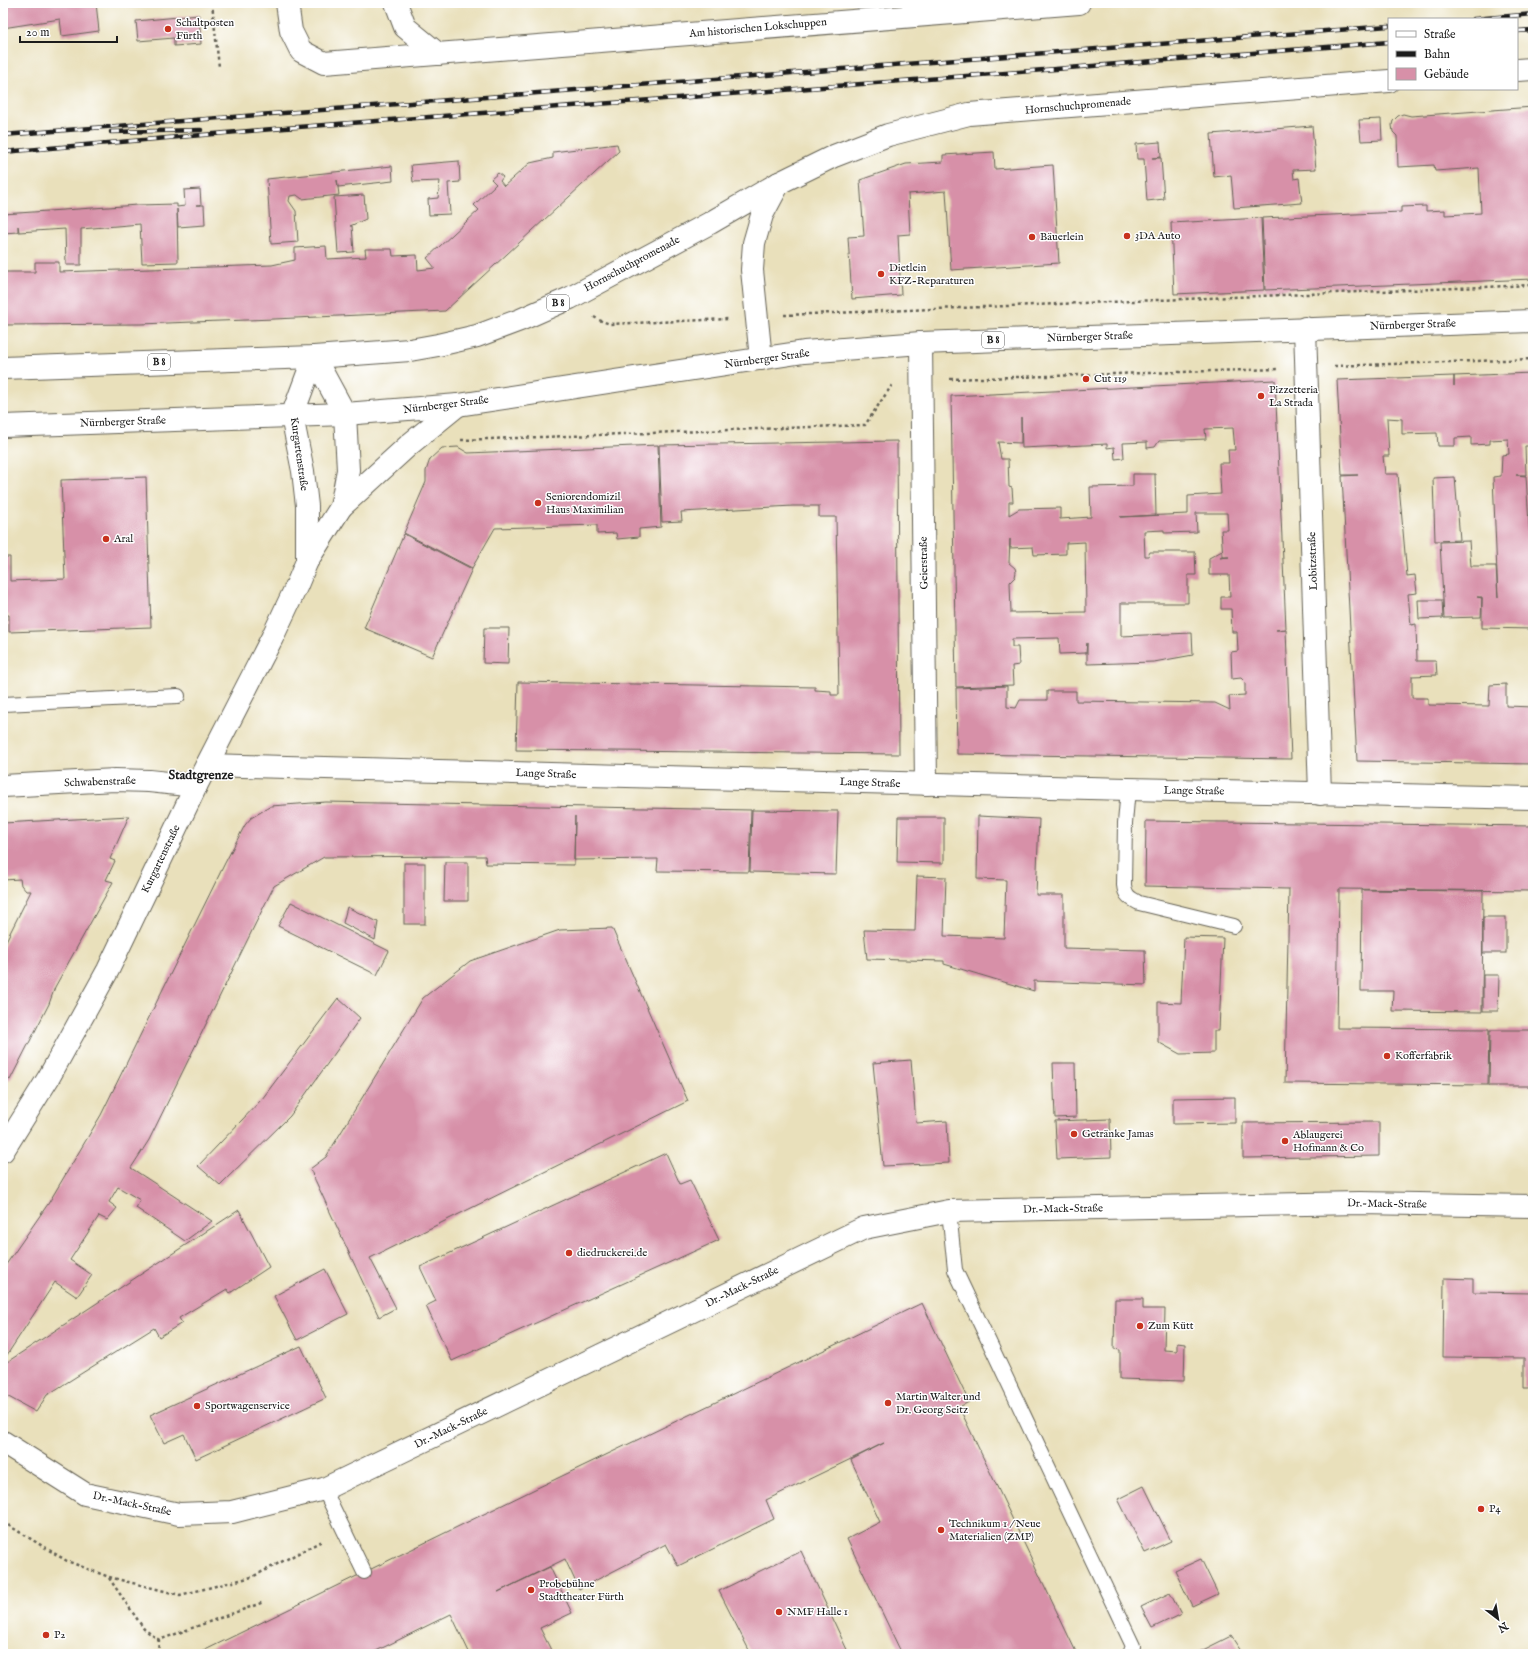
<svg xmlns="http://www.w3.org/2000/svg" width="1536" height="1657" viewBox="0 0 1536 1657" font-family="'IM FELL English',serif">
<rect width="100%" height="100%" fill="#fff"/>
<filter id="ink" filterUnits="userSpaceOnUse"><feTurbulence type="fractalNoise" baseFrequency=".025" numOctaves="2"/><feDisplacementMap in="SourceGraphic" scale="8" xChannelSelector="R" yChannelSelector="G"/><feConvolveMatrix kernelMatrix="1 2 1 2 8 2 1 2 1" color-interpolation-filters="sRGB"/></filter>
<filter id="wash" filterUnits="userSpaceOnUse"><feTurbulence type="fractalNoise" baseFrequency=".012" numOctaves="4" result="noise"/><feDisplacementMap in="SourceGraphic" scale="16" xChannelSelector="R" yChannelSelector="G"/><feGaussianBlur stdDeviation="0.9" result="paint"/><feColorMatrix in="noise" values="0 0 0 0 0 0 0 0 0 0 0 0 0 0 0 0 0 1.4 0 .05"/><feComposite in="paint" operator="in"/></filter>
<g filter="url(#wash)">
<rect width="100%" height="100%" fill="#e9e0bb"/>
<g id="blocks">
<g fill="#d790a8" fill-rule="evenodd">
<path d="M3,3H96L99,31L62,36L60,19L3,28Z"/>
<path d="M199,15L201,44L174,46V38L138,41L136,21Z"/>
<path d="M1533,107V279L1265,290L1262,218L1401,212V207L1426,206V211L1445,210V215L1481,213L1479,168L1435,171L1434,165L1398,167L1397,136L1393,132L1392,125L1393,121L1398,116L1403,114L1411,116Z"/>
<path d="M1381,119L1382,140L1361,141L1359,120Z"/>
<path d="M1312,126L1316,169L1293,170L1294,179L1299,178L1302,203L1234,208L1231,175L1214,177L1211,134Z"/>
<path d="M1160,142L1161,157L1152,158H1161L1164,199L1147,201L1144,159H1137L1136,144Z"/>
<path d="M617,144L619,151L445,311L274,319L140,324L3,325V272H35V262H59V272L272,265L295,260V248L326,246L327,259L366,257L365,249H392L393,256L417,255L418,270L435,268L427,258L479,210L474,205L496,184L491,179L498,173L503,177L500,181L504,186L530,163L553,158V152Z"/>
<path d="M994,152L995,169L1053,165L1059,263L951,270L946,191L908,194L910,234L898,235L901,295L852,299L848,237L864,236L860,180L906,164L943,162V155Z"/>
<path d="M459,161L460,182L448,183L450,214L429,215L428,199L438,198L440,181L413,182L411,165Z"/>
<path d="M392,166L393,181L338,187L337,180L339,195L302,199L297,195L290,196L289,201L296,211L298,242L271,244L267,179Z"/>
<path d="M200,189L201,205H196H204L205,225L178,227L177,209L178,262L142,263L140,224L81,229V265H66L65,229L19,232L18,226V232L3,233V214L138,205L177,204V207L185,206L184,190Z"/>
<path d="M364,195L366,219L350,226H352L354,252L338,253L334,197Z"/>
<path d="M1261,218L1264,290L1174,294L1171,223Z"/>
<path d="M1533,373V446H1525L1526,475H1516L1526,476L1530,540H1533V629L1482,628V597H1477L1482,598L1481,617L1444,618L1440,542L1469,541L1471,566H1496L1498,598L1493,477L1501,476L1502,455L1509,454L1508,439L1490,440V444L1471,445V437L1455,438V446H1438L1437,433L1402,434V419L1387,418L1389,456H1383L1385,474H1398L1407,576L1415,575L1417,593L1408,594L1411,625L1416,624L1417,661H1436L1437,675L1412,676V698H1428V705L1489,706L1490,685L1506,684V706L1533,707V764L1357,761L1342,476L1358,475H1342L1337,380L1454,376V386V376Z"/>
<path d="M1275,380L1286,629L1276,630H1286L1291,759L957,754L956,688L1007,686V707L1016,708L1020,700H1047V691H1076V701L1215,703L1230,710L1229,696L1245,695V682L1241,678L1232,679L1231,652L1238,651L1237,632H1232L1231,609H1221V597H1230L1229,575H1209V558L1222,551V557L1220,558L1229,557H1223L1221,530H1228L1227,513H1196L1197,532L1164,533V530L1144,531L1145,556H1148L1150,552H1195L1196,575H1188V603H1121V636L1192,633L1193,655L1154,662L1087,664V643L1086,653L1060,654L1059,638L1012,639V647H1018L1019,665L1012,666L1013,685L956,687L951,396ZM1021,417L1022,448L1107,444V448L1114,447L1115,459L1124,458L1123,443L1147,442V448L1155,447L1159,441L1206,439L1205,429L1233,428L1235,450H1228L1229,463H1219L1221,494L1188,496V514L1120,517L1156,515L1155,474H1133V486L1090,487L1091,517L1060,519V508L1019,509L1009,515V502H1013L1012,488L1009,487L1008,459H1001L998,442L1021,443ZM1010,539V548L1033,547L1034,555L1066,554V543L1085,542L1086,612L1011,613L1010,582L1015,577L1016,572L1015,568L1009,563Z"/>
<path d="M897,441L899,754L516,750L518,682L815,687V690L831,691V695H839L836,517H819V506H793L681,512L682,521L662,522L659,445Z"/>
<path d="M658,445L661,527L639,529V537L617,539L616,533L597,534V525L495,528L472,568L404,533L426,482V471L430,459L442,448L458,447L468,453Z"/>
<path d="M146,477L151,627L9,632V615H3V557H10V581L65,579L61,480Z"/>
<path d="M1455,477L1460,540L1435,541L1433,478Z"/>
<path d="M404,534L472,569L432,657L364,628Z"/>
<path d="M1418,600H1442L1443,618L1419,619Z"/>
<path d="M484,628H509L508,664L483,663Z"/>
<path d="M326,802L751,810L749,872L657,871L658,859L574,860L575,816L574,865L486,864L485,856H465L324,857L274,886L149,1140L131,1168L212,1221L185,1241L136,1208L140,1200L118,1187L109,1202L117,1208L107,1220L99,1216L70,1260L92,1275L77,1297L55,1282L3,1361V1269L48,1204L101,1115L225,863L245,825L251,818L271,806Z"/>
<path d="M752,810L838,811L836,874L750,872Z"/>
<path d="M129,816L110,859L115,861L106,880L113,882L55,987L49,1004L10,1080L3,1075V947L31,891H26L21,885L20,879L3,880V823Z"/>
<path d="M978,816L1039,819L1036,895H1064V948L1145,950L1146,985L1034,981V991L944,964V961L867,959L864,930L915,931L917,876L946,877L944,936L1004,938L1006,880L977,879Z"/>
<path d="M898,817H944V863L897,862Z"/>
<path d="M1146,821L1533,826V891L1339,889L1337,1028L1489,1029L1488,1085L1285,1083L1289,889L1145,886Z"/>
<path d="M445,862H468V901H444Z"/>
<rect x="404" y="863" width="21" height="61"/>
<path d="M1362,890L1483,891L1482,1012L1392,1011L1393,991H1361Z"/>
<path d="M291,902L389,951L377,975L278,926Z"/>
<path d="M347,907L378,922L375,940L343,923Z"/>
<rect x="1483" y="917" width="23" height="36"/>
<path d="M612,928L688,1101L370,1258L396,1308L379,1317L310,1169L326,1157L423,998L470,961L560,930Z"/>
<path d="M1184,937L1223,938L1219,1031H1214V1053L1180,1054L1158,1042V1002L1181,1003Z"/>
<path d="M1483,975H1499L1498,1011H1483Z"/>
<path d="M338,998L360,1018L290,1116L220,1185L198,1166L262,1099Z"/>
<path d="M1490,1030H1533V1086H1489Z"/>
<path d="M911,1060L916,1123L947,1121L949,1163L883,1166L873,1063Z"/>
<path d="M1053,1063H1075L1076,1117L1055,1118Z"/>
<path d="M1235,1097V1123L1173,1124V1098Z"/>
<path d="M1110,1119L1111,1157L1057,1159L1055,1121Z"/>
<path d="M1379,1122V1156L1243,1158V1123Z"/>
<path d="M666,1153L680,1184L690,1180L719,1240L452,1361L426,1306L436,1301L420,1267Z"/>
<path d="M239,1210L269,1267L230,1293L227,1289L179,1318L182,1323L159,1337L154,1328L47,1395L36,1412L3,1394L4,1364Z"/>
<path d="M325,1269L348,1314L297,1340L274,1296Z"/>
<path d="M1444,1278L1473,1279V1292L1533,1293V1388H1524V1358L1443,1357Z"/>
<path d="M1115,1299H1143V1309H1165L1164,1350L1177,1351V1343L1185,1344L1184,1381L1120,1379V1350L1114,1349Z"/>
<path d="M922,1303L969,1402L959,1407L1077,1654H902L847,1539L880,1522L851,1460L884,1443L766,1500L774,1519L678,1566L666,1544L579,1589L565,1559L498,1592L550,1567L572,1613L540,1628L553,1654H470L451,1614L370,1654H197L533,1490Z"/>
<path d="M301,1346L326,1398L196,1459L184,1434L164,1443L150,1415Z"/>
<path d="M1144,1486L1171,1541L1145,1553L1118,1499Z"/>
<path d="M801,1551L849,1654H751L719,1591Z"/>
<path d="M1201,1559L1218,1594L1192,1606L1175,1571Z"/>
<path d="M1170,1593L1181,1614L1152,1628L1141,1607Z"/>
<path d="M1231,1636L1243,1654H1195Z"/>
</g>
</g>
</g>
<g filter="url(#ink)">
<use href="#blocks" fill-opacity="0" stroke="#646154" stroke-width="1"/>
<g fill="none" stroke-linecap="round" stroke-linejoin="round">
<defs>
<g id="service">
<path d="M3,704L178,696"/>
<path d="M1128,789L1125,823L1124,885C1125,896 1130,898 1139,903L1234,926"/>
<path d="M949,1211L955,1270L1133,1646L1130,1654"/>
<path d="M324,1489L364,1572"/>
</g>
<g id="minor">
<path d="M287,3L291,31L301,51L324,63L1079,3"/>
<path d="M396,3L405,27L438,54"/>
<path d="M1305,328L1320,794"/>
<path d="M921,343L926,784"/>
<path d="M761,359L752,270L754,243L762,215L779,183"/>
<path d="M207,765L1128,789L1533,798"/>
<path d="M3,786L115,780L149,781L196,786"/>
<path d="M3,1442L85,1494L179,1514L232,1512L324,1489L864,1228L949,1211L1360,1203L1533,1206"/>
</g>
<g id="tertiary">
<path d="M341,507L410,444L458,405"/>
<path d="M307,561V506L303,471L292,416L314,357"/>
<path d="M3,1151L49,1077L108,970L196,786L272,638L297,585L307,561L341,507L348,470L345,414L314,357"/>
</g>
<g id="primary">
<path d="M1517,70L1533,69"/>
<path d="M3,368L314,357L410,350L438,345L477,336L520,320L570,298L710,223L779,183L834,156L888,135L969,114L1389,81"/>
<path d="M3,426L345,414L458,405L804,352L921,343L1533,321"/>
</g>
</defs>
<use href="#service" stroke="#646154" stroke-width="16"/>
<use href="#minor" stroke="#646154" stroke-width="24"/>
<use href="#tertiary" stroke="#646154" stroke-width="24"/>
<use href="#primary" stroke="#646154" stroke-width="24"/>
<g stroke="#646154" stroke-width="2.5" stroke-dasharray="3 3" stroke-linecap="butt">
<path d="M212,3L219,67"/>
<path d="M784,315L1533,285"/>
<path d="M594,317L599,320L610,324L729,319"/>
<path d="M1334,366L1533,359"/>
<path d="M950,379L1279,369"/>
<path d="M461,440L865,425L892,385"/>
<path d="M3,1522L67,1561L109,1577L180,1595L252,1577L322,1541"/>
<path d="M109,1578L144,1629L159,1640"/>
<path d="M158,1654L159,1640L264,1602"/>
</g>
<use href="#service" stroke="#fff" stroke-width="14"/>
<use href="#minor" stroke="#fff" stroke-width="22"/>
<use href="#tertiary" stroke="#fff" stroke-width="22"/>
<use href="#primary" stroke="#fff" stroke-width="22"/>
<defs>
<g id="rail">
<path d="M1474,19L1533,14"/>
<path d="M1517,31L1533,30"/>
<path d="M111,132L201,130"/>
<path d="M3,135L1389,26"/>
<path d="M3,152L285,128L1019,72L1389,42"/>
</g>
</defs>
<use href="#rail" stroke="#1c1c1c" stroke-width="4.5"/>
<use href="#rail" stroke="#fff" stroke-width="3" stroke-dasharray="9" stroke-linecap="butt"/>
</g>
</g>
<g fill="#c8321e" stroke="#fff" stroke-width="1.5">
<circle cx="168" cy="29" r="4"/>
<circle cx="1127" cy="236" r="4"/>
<circle cx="1032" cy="237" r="4"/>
<circle cx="881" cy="274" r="4"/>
<circle cx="1086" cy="379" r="4"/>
<circle cx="1261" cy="396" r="4"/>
<circle cx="538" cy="503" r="4"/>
<circle cx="106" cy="539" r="4"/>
<circle cx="1387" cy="1056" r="4"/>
<circle cx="1074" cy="1134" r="4"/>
<circle cx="1285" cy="1141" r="4"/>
<circle cx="569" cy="1253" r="4"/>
<circle cx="1140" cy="1326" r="4"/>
<circle cx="888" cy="1403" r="4"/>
<circle cx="197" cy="1406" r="4"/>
<circle cx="1481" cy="1509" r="4"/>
<circle cx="941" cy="1530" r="4"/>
<circle cx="531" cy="1590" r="4"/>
<circle cx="779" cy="1612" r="4"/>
<circle cx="46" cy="1635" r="4"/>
</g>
<g text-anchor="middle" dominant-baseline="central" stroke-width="3" stroke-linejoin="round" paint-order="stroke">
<g fill="#fff" stroke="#606060" stroke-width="1">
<rect x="547" y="295" width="22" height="16" rx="3"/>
<rect x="982" y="332" width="22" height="16" rx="3"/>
<rect x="148" y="354" width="22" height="16" rx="3"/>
</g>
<g font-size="10" font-weight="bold" fill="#1c1c1c">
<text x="558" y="303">B 8</text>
<text x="993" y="340">B 8</text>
<text x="159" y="362">B 8</text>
</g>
<g font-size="11" fill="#1c1c1c" stroke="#fff" text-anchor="start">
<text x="176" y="23">Schaltposten<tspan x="176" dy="13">Fürth</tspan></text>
<text x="1135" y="236">3DA Auto</text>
<text x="1040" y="237">Bäuerlein</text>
<text x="889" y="268">Dietlein<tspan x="889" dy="13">KFZ-Reparaturen</tspan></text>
<text x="1094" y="379">Cut 119</text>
<text x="1269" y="390">Pizzetteria<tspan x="1269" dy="13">La Strada</tspan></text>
<text x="546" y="497">Seniorendomizil<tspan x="546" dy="13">Haus Maximilian</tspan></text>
<text x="114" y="539">Aral</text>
<text x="1395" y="1056">Kofferfabrik</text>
<text x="1082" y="1134">Getränke Jamas</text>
<text x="1293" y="1135">Ablaugerei<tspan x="1293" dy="13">Hofmann &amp; Co</tspan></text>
<text x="577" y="1253">diedruckerei.de</text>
<text x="1148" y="1326">Zum Kütt</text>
<text x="896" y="1397">Martin Walter und<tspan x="896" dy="13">Dr. Georg Seitz</tspan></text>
<text x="205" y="1406">Sportwagenservice</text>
<text x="1489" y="1509">P4</text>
<text x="949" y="1524">Technikum 1 / Neue<tspan x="949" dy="13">Materialien (ZMP)</tspan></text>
<text x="539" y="1584">Probebühne<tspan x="539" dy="13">Stadttheater Fürth</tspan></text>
<text x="787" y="1612">NMF Halle 1</text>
<text x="54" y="1635">P2</text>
</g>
<g font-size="11" fill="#1c1c1c" stroke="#fff">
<text transform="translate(758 28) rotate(-5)">Am historischen Lokschuppen</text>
<text transform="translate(1078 106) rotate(-5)">Hornschuchpromenade</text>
<text transform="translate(632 264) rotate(-28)">Hornschuchpromenade</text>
<text transform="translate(1413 325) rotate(-2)">Nürnberger Straße</text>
<text transform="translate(1090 337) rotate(-2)">Nürnberger Straße</text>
<text transform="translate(767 359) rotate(-8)">Nürnberger Straße</text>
<text transform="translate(446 405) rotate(-7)">Nürnberger Straße</text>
<text transform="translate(123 422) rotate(-2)">Nürnberger Straße</text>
<text transform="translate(299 454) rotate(82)">Kurgartenstraße</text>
<text transform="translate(1313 561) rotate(-92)">Lobitzstraße</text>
<text transform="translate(924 563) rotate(-91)">Geierstraße</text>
<text transform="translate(546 774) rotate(2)">Lange Straße</text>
<text transform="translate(100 782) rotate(-2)">Schwabenstraße</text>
<text transform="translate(870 783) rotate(2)">Lange Straße</text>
<text transform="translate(1194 791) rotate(1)">Lange Straße</text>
<text transform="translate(161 859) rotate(-64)">Kurgartenstraße</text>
<text transform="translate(1387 1204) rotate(1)">Dr.-Mack-Straße</text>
<text transform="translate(1063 1209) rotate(-1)">Dr.-Mack-Straße</text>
<text transform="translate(742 1287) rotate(-26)">Dr.-Mack-Straße</text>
<text transform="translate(451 1428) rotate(-26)">Dr.-Mack-Straße</text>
<text transform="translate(132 1504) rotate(12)">Dr.-Mack-Straße</text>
</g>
<g font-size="13" font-weight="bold" fill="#1c1c1c" stroke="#fff">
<text x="201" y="775">Stadtgrenze</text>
</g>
</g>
<rect width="1536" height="1657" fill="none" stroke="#fff" stroke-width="16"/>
<rect x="1388" y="18" width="130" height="72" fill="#ffffff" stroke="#a4a4a4"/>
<rect x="1396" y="31" width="20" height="6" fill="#ffffff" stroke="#a4a4a4"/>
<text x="1424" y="38" font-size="12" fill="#1c1c1c">Straße</text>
<rect x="1396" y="51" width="20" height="6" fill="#1c1c1c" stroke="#a4a4a4"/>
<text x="1424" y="58" font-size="12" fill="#1c1c1c">Bahn</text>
<rect x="1396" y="68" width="20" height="12" fill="#d790a8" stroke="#a4a4a4"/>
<text x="1424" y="78" font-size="12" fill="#1c1c1c">Gebäude</text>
<g transform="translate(1498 1619) rotate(149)" stroke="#ffffff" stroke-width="3" paint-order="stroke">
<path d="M0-3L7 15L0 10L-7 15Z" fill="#1c1c1c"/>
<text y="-6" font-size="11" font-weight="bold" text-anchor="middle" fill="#1c1c1c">N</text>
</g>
<path d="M20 36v6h97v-6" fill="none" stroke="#1c1c1c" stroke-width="2"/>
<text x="26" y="36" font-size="12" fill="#1c1c1c" stroke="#ffffff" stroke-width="3" paint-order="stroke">20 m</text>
</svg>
